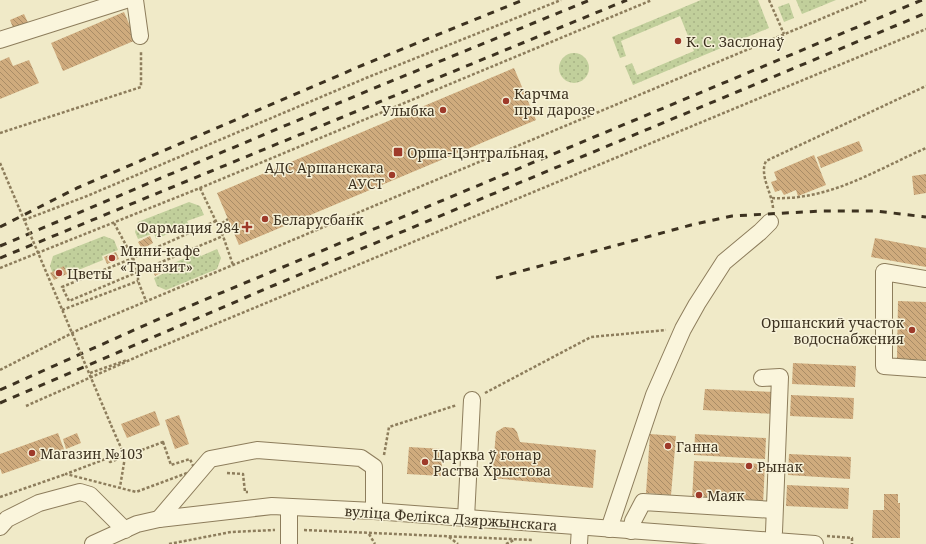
<svg xmlns="http://www.w3.org/2000/svg" width="926" height="544" viewBox="0 0 926 544" font-family="'Noto Serif',serif">
<defs>
<pattern id="grass-dots" width="8" height="8" patternUnits="userSpaceOnUse"><rect width="8" height="8" fill="#c1cf9b"/><path d="M2 2h.1M6 6h.1" fill="none" stroke="#a7b285" stroke-width="1.8" stroke-linecap="round"/></pattern>
<pattern id="building-back-hatch" width="6" height="6" patternUnits="userSpaceOnUse"><rect width="6" height="6" fill="#cfab7d"/><path d="M-1 5l2 2M0 0l6 6M5-1l2 2" fill="none" stroke="#a98c66"/></pattern>
</defs>
<rect width="100%" height="100%" fill="#f0eac8"/>
<g fill="url(#grass-dots)">
<path d="M701,0H758L769,28L633,85L625,66L632,63L637,75L694,51L680,16L621,41L626,56L620,58L612,37Z"/>
<path d="M796,0H836L802,14Z"/>
<path d="M789,3L794,18L784,22L778,7Z"/>
<circle cx="574" cy="68" r="15"/>
<path d="M189,202L200,206L204,215L187,221L189,225L156,239L154,233L138,239L135,232L138,222Z"/>
<path d="M104,236L114,240L118,250L102,256L103,260L71,273L68,268L53,274L50,266L53,256Z"/>
<path d="M217,249L221,258L217,269L166,290L157,286L154,278L169,271L167,266L199,252L201,256Z"/>
</g>
<g fill="url(#building-back-hatch)">
<path d="M124,12L136,40L63,71L51,43Z"/>
<path d="M24,14L30,27L15,33L10,20Z"/>
<path d="M9,57L13,66L29,60L39,83L0,99V61Z"/>
<path d="M514,68L536,120L239,245L217,193Z"/>
<path d="M859,141L863,151L821,168L817,157Z"/>
<path d="M814,155L826,185L798,196L796,190L784,195L781,190L775,192L771,182L777,180L774,172Z"/>
<path d="M926,174V193L914,195L912,176Z"/>
<path d="M150,236L153,243L142,249L138,242Z"/>
<path d="M875,238L926,248V267L871,257Z"/>
<path d="M116,252L119,259L107,264L104,257Z"/>
<path d="M163,263L166,270L155,276L152,269Z"/>
<path d="M64,266L67,274L54,280L50,273Z"/>
<path d="M898,301L926,302V360L897,359Z"/>
<path d="M793,363L856,366L855,387L792,384Z"/>
<path d="M705,389L775,392L774,414L703,410Z"/>
<path d="M791,395L854,398L853,419L790,416Z"/>
<path d="M155,411L160,425L127,438L121,424Z"/>
<path d="M179,415L189,444L175,449L165,420Z"/>
<path d="M504,427L514,428L517,432L520,442L596,450L593,488L492,478L496,432Z"/>
<path d="M58,433L65,452L2,474L0,468V454Z"/>
<path d="M77,433L81,443L66,449L63,439Z"/>
<path d="M650,434L676,436L671,495L646,493Z"/>
<path d="M695,434L766,438L765,459L694,455Z"/>
<path d="M409,447L443,449L441,476L407,474Z"/>
<path d="M789,454L851,457L850,479L788,475Z"/>
<path d="M694,461L765,464L763,504L692,501Z"/>
<path d="M787,485L849,488L848,509L786,506Z"/>
<path d="M884,494H898V503H900V538H872L873,510H884Z"/>
</g>
<g fill="none" stroke-linecap="round" stroke-linejoin="round">
<defs>
<g id="minor">
<path d="M135,0L140,36"/>
<path d="M0,40L126,0"/>
<path d="M926,279L884,272V366L926,369"/>
<path d="M762,378L780,377L774,532"/>
<path d="M289,507V544"/>
<path d="M466,518L472,400"/>
<path d="M159,519L210,459L257,450L361,458L374,467V511"/>
<path d="M0,527L7,519L39,503L80,492L90,495L125,530"/>
<path d="M609,529L654,395L683,329L697,304L724,262L760,232L770,222"/>
<path d="M631,531L633,521L643,502L774,510"/>
<path d="M93,544L137,524L159,519L272,506L374,511L815,544"/>
<path d="M579,544L580,527"/>
</g>
</defs>
<use href="#minor" stroke="#8d7d5c" stroke-width="18"/>
<g stroke="#8d7d5c" stroke-width="2.5" stroke-dasharray="3 2" stroke-linecap="butt">
<path d="M769,0L784,34"/>
<path d="M0,133L141,87V52"/>
<path d="M200,188L223,236L233,265"/>
<path d="M772,198C829,201 876,170 926,148"/>
<path d="M773,208C772,193 759,175 766,161L926,86"/>
<path d="M24,220L87,196L366,78L561,0"/>
<path d="M216,221L133,258L62,287L69,301L223,236"/>
<path d="M114,223L133,258L138,273V281L146,301"/>
<path d="M218,226L228,219"/>
<path d="M0,268L200,188L652,0"/>
<path d="M62,310L138,281"/>
<path d="M0,370L80,329L866,0"/>
<path d="M90,373L127,360"/>
<path d="M485,393L591,337L666,330"/>
<path d="M26,406L148,352L926,29"/>
<path d="M111,425L125,457L120,487"/>
<path d="M163,442L171,465L190,459L195,470L136,492L66,474L108,458L110,462Z"/>
<path d="M384,455L389,427L457,405"/>
<path d="M227,473L243,474L245,492H248"/>
<path d="M0,497L66,474"/>
<path d="M304,530L533,540"/>
<path d="M369,534L375,544"/>
<path d="M827,536L852,538V544"/>
<path d="M449,537L458,544"/>
<path d="M169,544L231,532L275,530"/>
<path d="M506,544L514,540"/>
</g>
<use href="#minor" stroke="#faf5dc" stroke-width="16"/>
<g stroke="#3d3220" stroke-width="3" stroke-dasharray="7 7" stroke-linecap="butt">
<path d="M0,227L77,188L363,65L523,0"/>
<path d="M0,246L372,89L590,0"/>
<path d="M0,258L627,0"/>
<path d="M496,278L691,225L732,216L821,211H876L926,217"/>
<path d="M0,390L161,318L922,0"/>
<path d="M0,403L270,287L926,13"/>
</g>
<path stroke="#8d7d5c" stroke-width="2.5" stroke-dasharray="3 2" stroke-linecap="butt" d="M0,163L111,425"/>
</g>
<g fill="#9e3a2a" stroke="#f7f2d8" stroke-width="1.5">
<circle cx="678" cy="41" r="4"/>
<circle cx="506" cy="101" r="4"/>
<circle cx="443" cy="110" r="4"/>
<rect x="393" y="147" width="10" height="10" rx="2"/>
<circle cx="392" cy="175" r="4"/>
<circle cx="265" cy="219" r="4"/>
<path d="M245 221h4v4h4v4h-4v4h-4v-4h-4v-4h4z"/>
<circle cx="112" cy="258" r="4"/>
<circle cx="59" cy="273" r="4"/>
<circle cx="912" cy="330" r="4"/>
<circle cx="668" cy="446" r="4"/>
<circle cx="32" cy="453" r="4"/>
<circle cx="425" cy="462" r="4"/>
<circle cx="749" cy="466" r="4"/>
<circle cx="699" cy="495" r="4"/>
</g>
<g text-anchor="middle" dominant-baseline="central" stroke-width="3" stroke-linejoin="round" paint-order="stroke">
<g font-size="14" fill="#3d3220" stroke="#f7f2d8" text-anchor="start">
<text x="686" y="41">К. С. Заслонаў</text>
<text x="514" y="93">Карчма<tspan x="514" dy="16">пры дарозе</tspan></text>
<text x="435" y="110" text-anchor="end">Улыбка</text>
<text x="407" y="152">Орша-Цэнтральная</text>
<text x="384" y="167" text-anchor="end">АДС Аршанскага<tspan x="384" dy="16">АУСТ</tspan></text>
<text x="273" y="219">Беларусбанк</text>
<text x="239" y="227" text-anchor="end">Фармация 284</text>
<text x="120" y="250">Мини-кафе<tspan x="120" dy="16">«Транзит»</tspan></text>
<text x="67" y="273">Цветы</text>
<text x="904" y="322" text-anchor="end">Оршанский участок<tspan x="904" dy="16">водоснабжения</tspan></text>
<text x="676" y="446">Ганна</text>
<text x="40" y="453">Магазин №103</text>
<text x="433" y="454">Царква ў гонар<tspan x="433" dy="16">Раства Хрыстова</tspan></text>
<text x="757" y="466">Рынак</text>
<text x="707" y="495">Маяк</text>
</g>
<g font-size="14" fill="#3d3220" stroke="#f7f2d8">
<text transform="translate(451 518) rotate(4)">вуліца Фелікса Дзяржынскага</text>
</g>
</g>
</svg>
